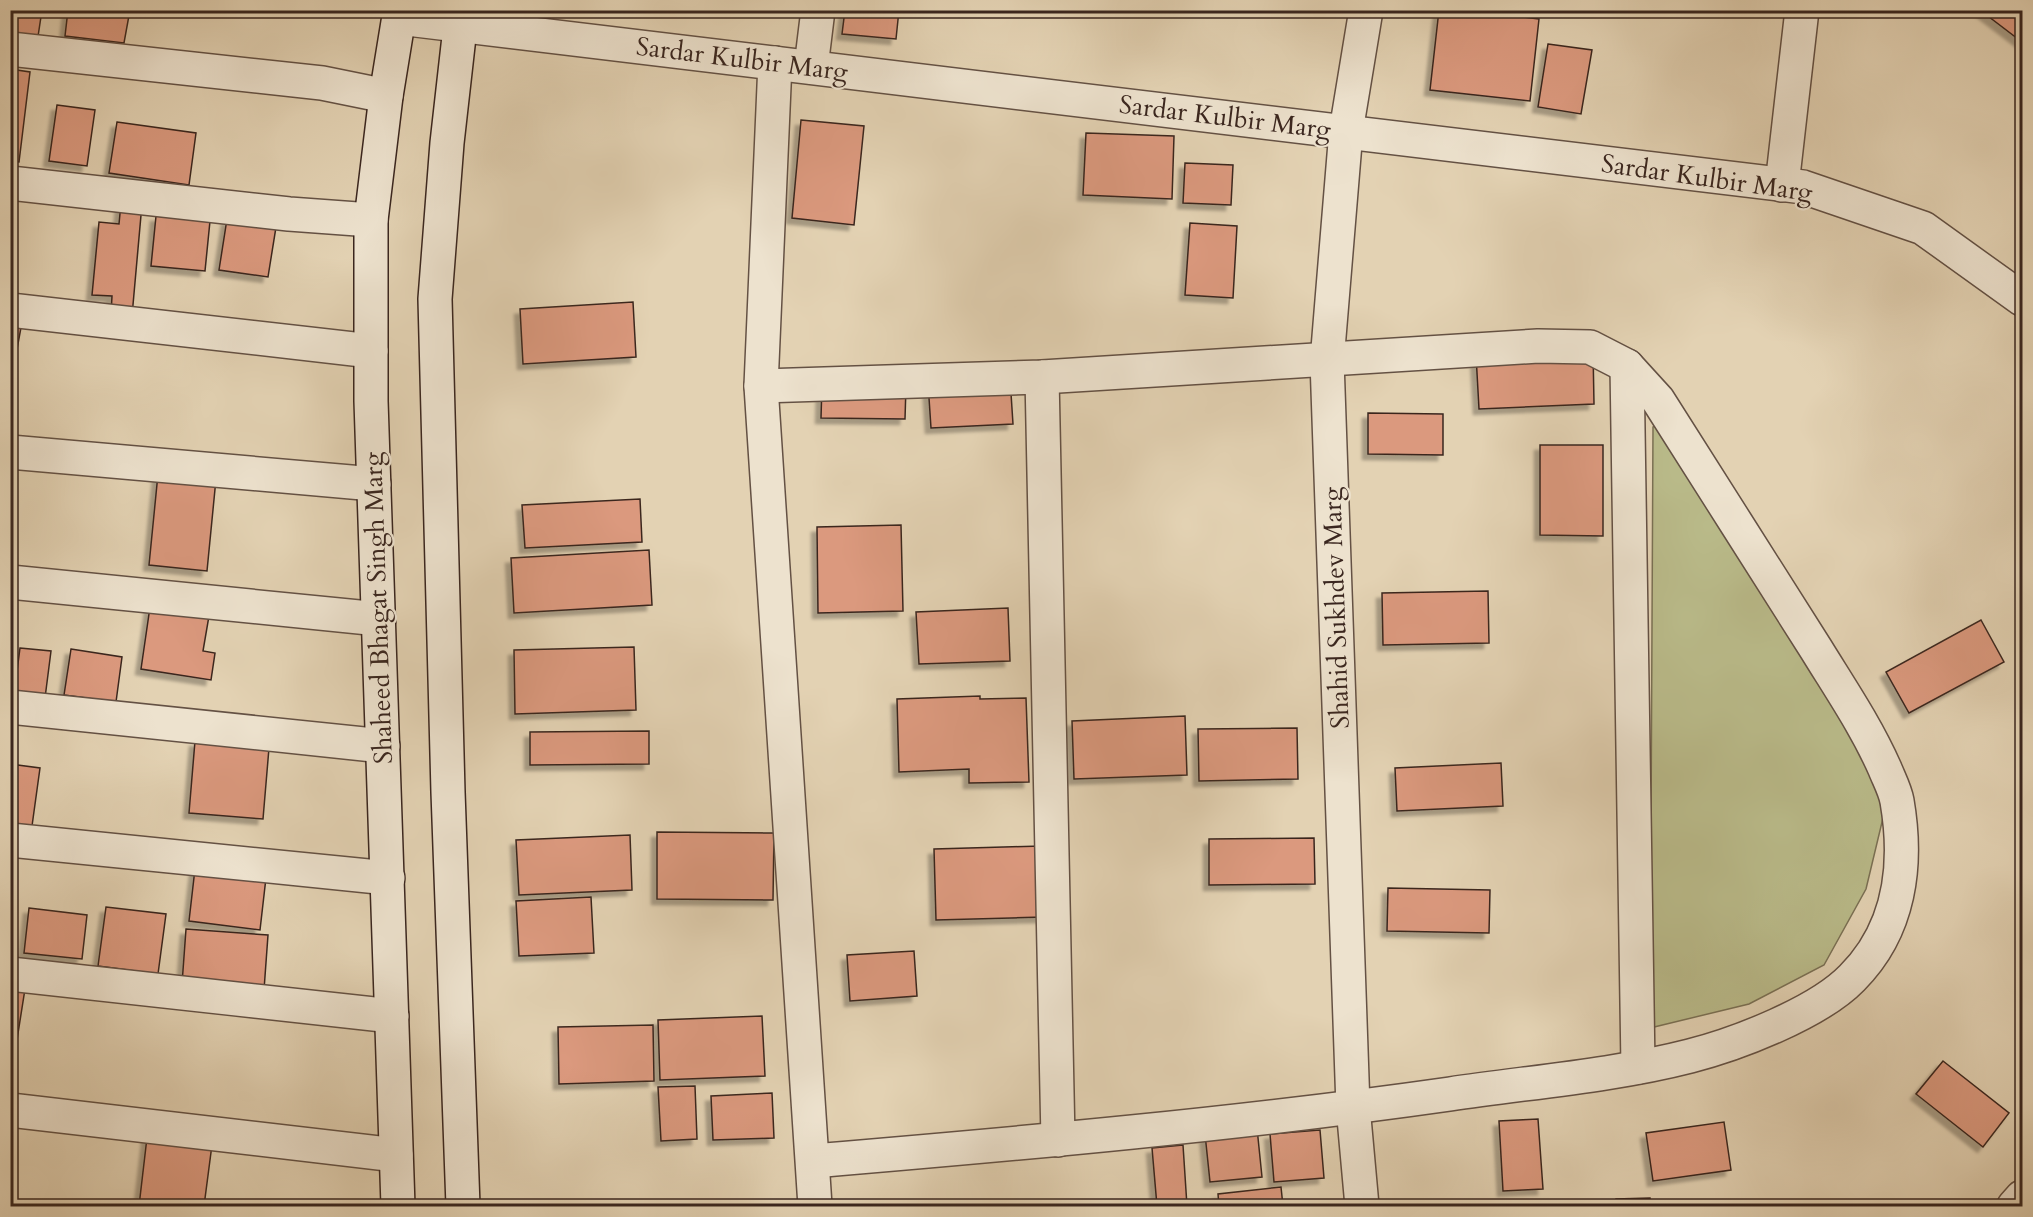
<svg xmlns="http://www.w3.org/2000/svg" width="2033" height="1217" viewBox="0 0 2033 1217" font-family="Cardo,serif">
<defs>
<filter id="shadow"><feDropShadow dx="-5.5" dy="5.5" stdDeviation="1.5" flood-color="#0004"/></filter>
</defs>
<rect width="100%" height="100%" fill="#e3d2b3"/>
<filter id="stains"><feTurbulence type="fractalNoise" baseFrequency=".00333" numOctaves="4"/><feColorMatrix values="0 0 0 0 .2 0 0 0 0 .09 0 0 0 0 .02 0 0 0 .5 -.17"/></filter>
<radialGradient id="worn" r=".72"><stop offset=".6" stop-color="#630" stop-opacity="0"/><stop offset="1" stop-color="#630" stop-opacity=".3"/></radialGradient>
<path fill="#b9ba89" stroke="#7a7054" stroke-width="1.5" d="M1672,419L1871,751L1883,818L1866,889L1824,965L1749,1004L1650,1028L1653,427Z"/>
<g fill="#db997e" stroke="#3a261f" stroke-width="1.5" filter="url(#shadow)">
<path d="M10,10H42L37,43L10,39Z"/>
<path d="M68,10H130L124,43L65,36Z"/>
<path d="M845,10H899L896,39L842,34Z"/>
<path d="M1439,10H1467L1539,19L1530,101L1430,90Z"/>
<path d="M1980,10H2022V42Z"/>
<path d="M1548,44L1592,50L1581,114L1538,107Z"/>
<path d="M10,69L30,72L19,162L10,161Z"/>
<path d="M57,105L95,110L87,166L49,161Z"/>
<path d="M801,120L864,126L854,225L792,218Z"/>
<path d="M117,122L196,133L189,185L109,173Z"/>
<path d="M1086,133L1174,136L1172,199L1083,195Z"/>
<path d="M1185,163L1233,165L1231,205L1183,203Z"/>
<path d="M121,203L142,204L132,316L111,314L112,296L92,295L99,222L119,224Z"/>
<path d="M156,216L210,221L205,271L151,266Z"/>
<path d="M227,219L276,227L268,277L219,270Z"/>
<path d="M1190,223L1237,226L1233,298L1185,295Z"/>
<path d="M633,302L636,357L523,364L520,309Z"/>
<path d="M10,319L22,322L13,371H10Z"/>
<path d="M1593,350L1594,404L1479,409L1476,355Z"/>
<path d="M1010,378L1013,424L931,428L928,383Z"/>
<path d="M822,384L906,386L905,419L821,418Z"/>
<path d="M1368,413L1443,414V455L1368,454Z"/>
<path d="M1540,445H1603V536L1540,535Z"/>
<path d="M158,474L216,479L207,571L149,565Z"/>
<path d="M640,499L642,542L525,548L522,505Z"/>
<path d="M901,525L903,611L818,613L817,527Z"/>
<path d="M649,550L652,605L514,613L511,558Z"/>
<path d="M1488,591L1489,643L1383,645L1382,593Z"/>
<path d="M150,607L209,616L203,651L215,653L211,680L141,669Z"/>
<path d="M1008,608L1010,661L919,664L916,612Z"/>
<path d="M1981,620L2004,662L1909,713L1886,672Z"/>
<path d="M634,647L636,710L515,714L514,650Z"/>
<path d="M20,648L51,651L45,698L14,694Z"/>
<path d="M71,649L122,657L116,702L64,695Z"/>
<path d="M980,696V699L1026,698L1029,782L969,783V769L899,772L897,699Z"/>
<path d="M1185,716L1187,775L1074,779L1072,721Z"/>
<path d="M1297,728L1298,779L1199,781L1198,729Z"/>
<path d="M649,731V764L530,765V732Z"/>
<path d="M195,741L269,748L263,819L189,813Z"/>
<path d="M1501,763L1503,806L1397,811L1395,768Z"/>
<path d="M10,764L40,768L32,826L10,823Z"/>
<path d="M657,832L774,833L773,900L657,899Z"/>
<path d="M630,835L632,890L519,895L516,840Z"/>
<path d="M1314,838L1315,884L1209,885V839Z"/>
<path d="M1042,846L1044,917L936,920L934,849Z"/>
<path d="M10,849L18,850L10,911Z"/>
<path d="M196,860L267,869L260,930L189,921Z"/>
<path d="M1388,888L1490,890L1489,933L1387,931Z"/>
<path d="M591,897L594,953L519,956L516,901Z"/>
<path d="M106,907L166,914L158,974L98,966Z"/>
<path d="M29,908L87,915L82,959L24,953Z"/>
<path d="M186,929L268,935L264,990L182,984Z"/>
<path d="M914,951L917,996L850,1001L847,955Z"/>
<path d="M10,987L25,989L10,1084Z"/>
<path d="M762,1016L765,1076L660,1080L658,1020Z"/>
<path d="M653,1025L654,1081L559,1084L558,1027Z"/>
<path d="M1943,1061L2009,1113L1983,1147L1916,1094Z"/>
<path d="M695,1086L697,1139L661,1141L658,1087Z"/>
<path d="M772,1093L774,1138L713,1140L711,1096Z"/>
<path d="M1538,1119L1543,1189L1503,1191L1499,1121Z"/>
<path d="M1724,1122L1731,1170L1653,1181L1646,1133Z"/>
<path d="M1257,1128L1262,1177L1210,1182L1205,1134Z"/>
<path d="M148,1129L213,1137L204,1206H139Z"/>
<path d="M1320,1130L1324,1178L1274,1182L1270,1134Z"/>
<path d="M1183,1145L1187,1206H1157L1152,1148Z"/>
<path d="M1281,1187L1283,1206H1219L1218,1194Z"/>
<path d="M1650,1198V1206H1616V1199Z"/>
</g>
<g fill="none" stroke-linecap="round" stroke-linejoin="round">
<defs>
<g id="street">
<path d="M399,18L1803,187L1923,228L2022,299"/>
<path d="M10,49L322,83L386,96"/>
<path d="M775,63L761,386L815,1206"/>
<path d="M811,67L818,10"/>
<path d="M10,183L289,214L371,220"/>
<path d="M1782,185L1802,10"/>
<path d="M10,310L371,351"/>
<path d="M1627,366L1638,1067"/>
<path d="M1042,377L1058,1140"/>
<path d="M761,386L1042,377L1538,346L1590,347L1627,366L1658,400C1711,483 1763,566 1816,649C1840,688 1866,726 1885,769C1889,779 1895,790 1897,801C1908,865 1900,930 1852,978C1818,1013 1737,1044 1690,1056C1612,1076 1530,1082 1450,1094C1239,1124 1026,1143 813,1161"/>
<path d="M10,452L374,484"/>
<path d="M10,582L379,619"/>
<path d="M10,707L383,746"/>
<path d="M10,840L388,878"/>
<path d="M10,974L392,1016"/>
<path d="M10,1110L396,1155"/>
<path d="M1362,1206L1353,1107L1327,361L1346,131L1366,10"/>
<path d="M2014,1206L2022,1197"/>
</g>
<g id="secondary">
<path d="M462,10L447,143L435,299L448,792L463,1206"/>
<path d="M398,1206L371,401V220L386,96L400,10"/>
</g>
</defs>
<use href="#street" stroke="#645144" stroke-width="36"/>
<use href="#secondary" stroke="#3a261f" stroke-width="36"/>
<use href="#street" stroke="#ede2ce" stroke-width="33"/>
<use href="#secondary" stroke="#ede2ce" stroke-width="33"/>
</g>
<g text-anchor="middle" dominant-baseline="central" stroke-width="4.5" stroke-linejoin="round" paint-order="stroke">
<g font-size="26" fill="#3a261f" stroke="#ede2ce">
<text transform="translate(742 59) rotate(7)">Sardar Kulbir Marg</text>
<text transform="translate(1225 117) rotate(7)">Sardar Kulbir Marg</text>
<text transform="translate(1707 178) rotate(8)">Sardar Kulbir Marg</text>
<text transform="translate(378 608) rotate(-92)">Shaheed Bhagat Singh Marg</text>
<text transform="translate(1336 608) rotate(-92)">Shahid Sukhdev Marg</text>
</g>
</g>
<rect width="2033" height="1217" fill="none" stroke="#e3d2b3" stroke-width="36"/>
<rect x="12" y="12" width="2009" height="1193" fill="none" stroke="#3a261f" stroke-width="3"/>
<rect x="18" y="18" width="1997" height="1181" fill="none" stroke="#3a261f" stroke-width="1.5"/>
<rect width="100%" height="100%" filter="url(#stains)"/>
<rect width="100%" height="100%" fill="url(#worn)"/>
</svg>
